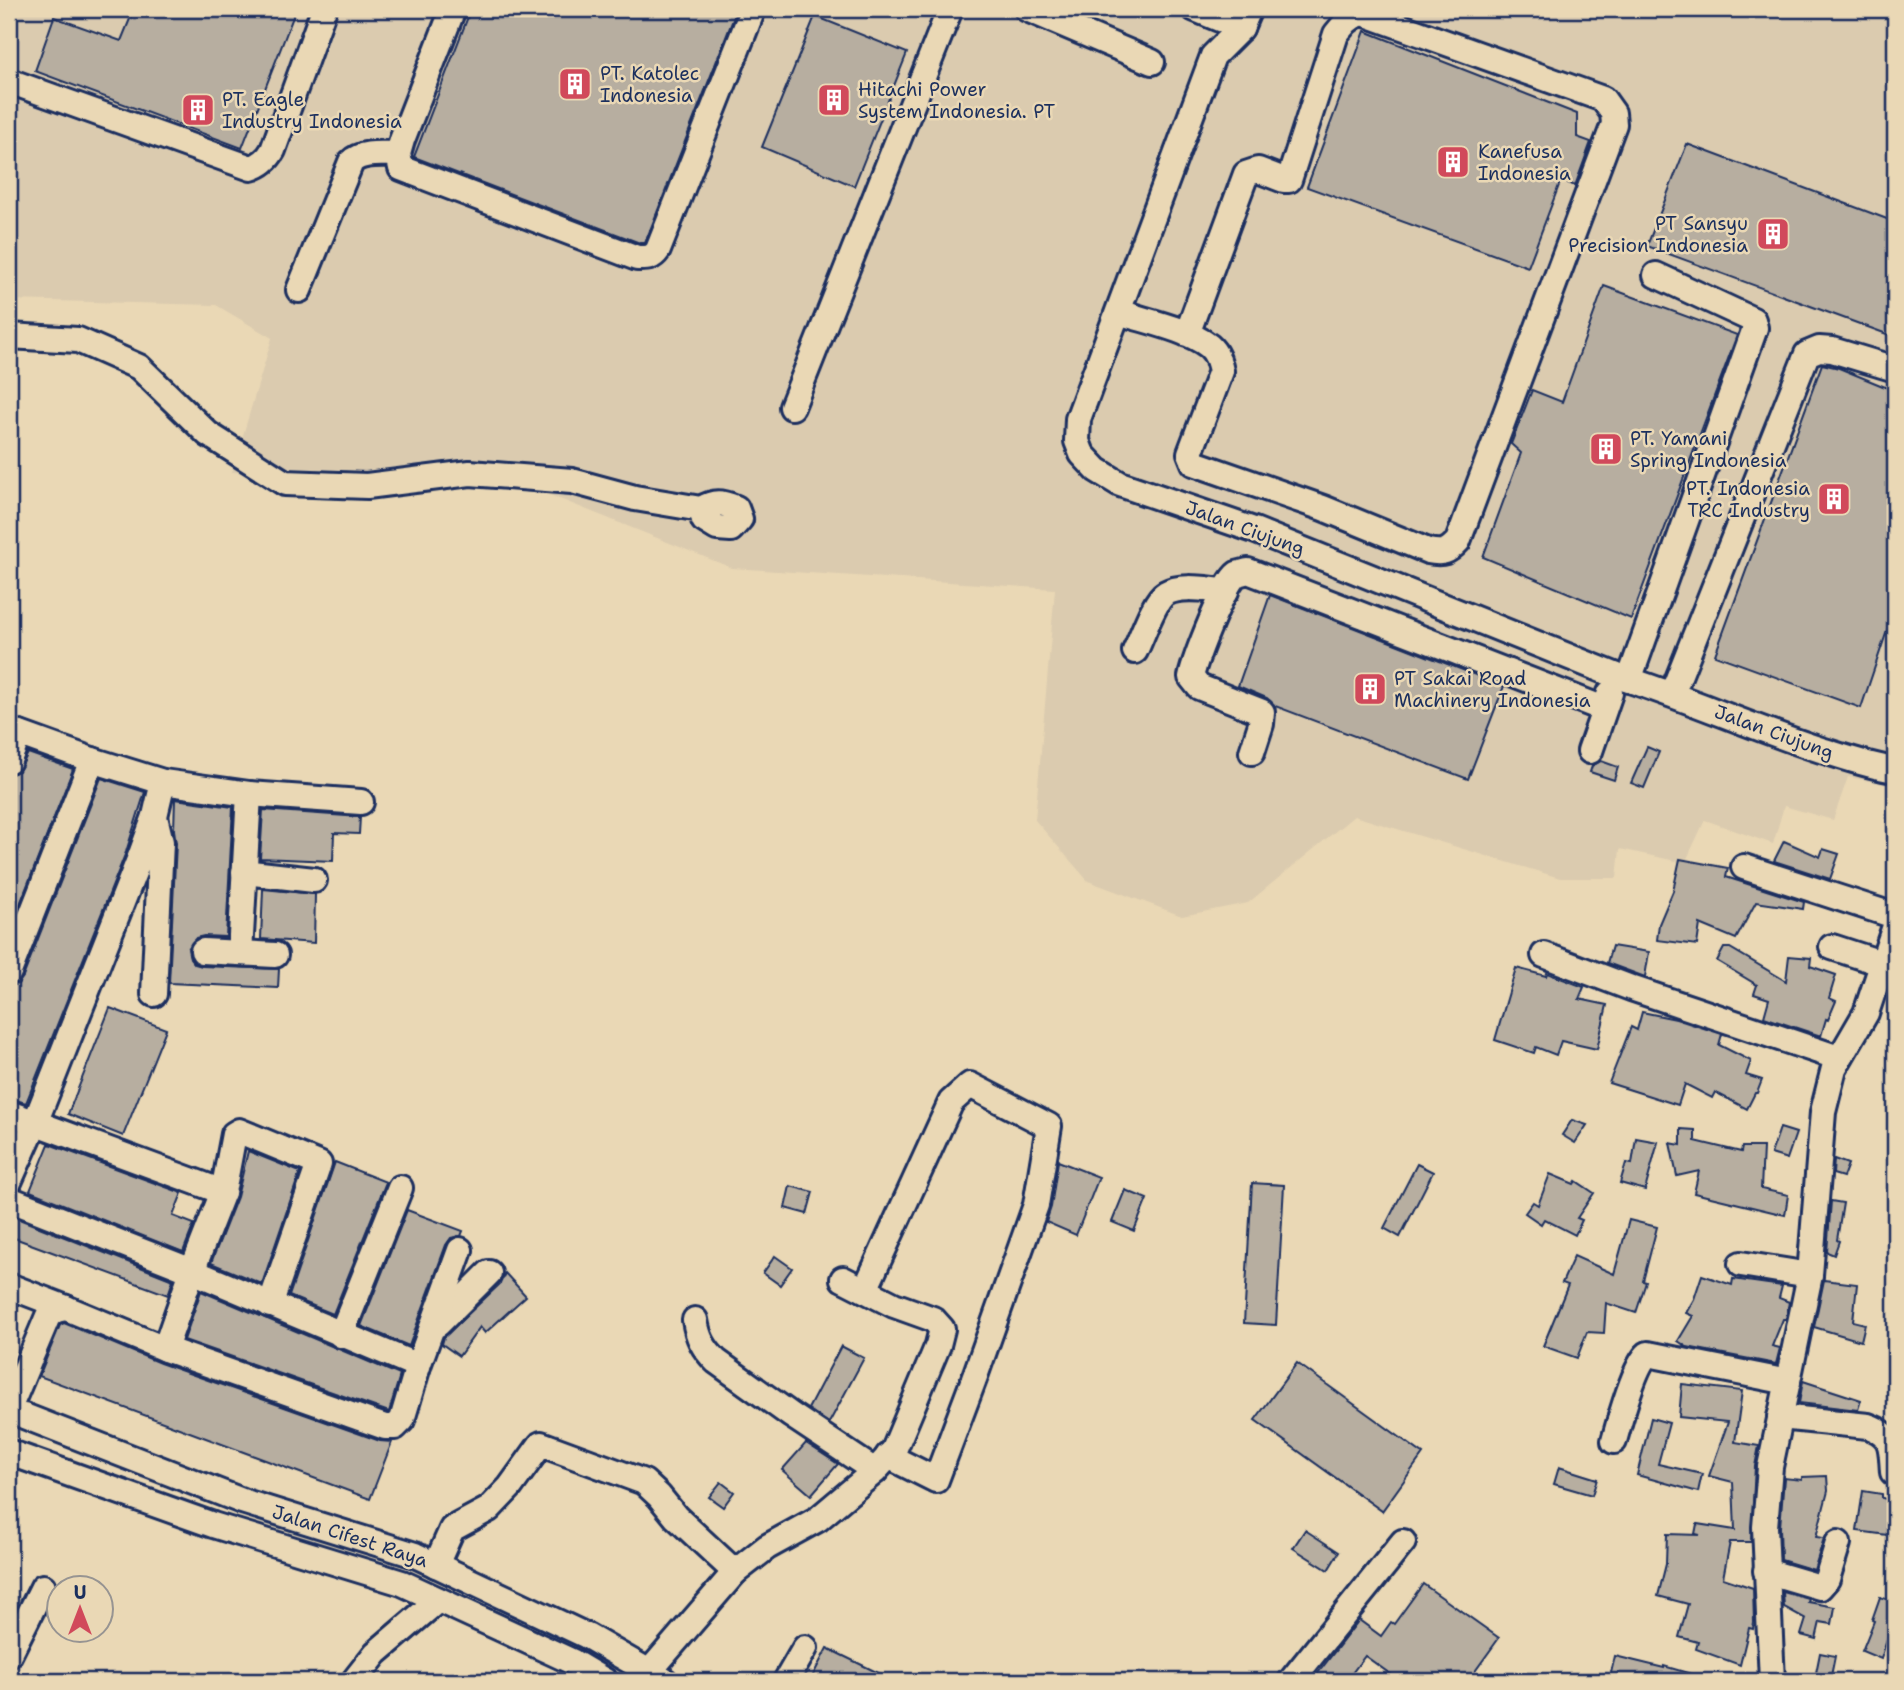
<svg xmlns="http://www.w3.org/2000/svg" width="1904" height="1690" viewBox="0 0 1904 1690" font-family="'Shantell Sans',sans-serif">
<rect width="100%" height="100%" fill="#ead8b5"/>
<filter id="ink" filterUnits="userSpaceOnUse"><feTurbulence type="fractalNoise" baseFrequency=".0143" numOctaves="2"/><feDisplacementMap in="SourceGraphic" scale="14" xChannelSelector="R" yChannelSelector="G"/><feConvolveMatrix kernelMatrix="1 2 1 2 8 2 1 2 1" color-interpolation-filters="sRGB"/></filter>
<g filter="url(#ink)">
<path fill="#dbcbaf" d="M9,9H1895V786L1848,777L1833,820L1784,806L1773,844L1705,820L1685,863L1620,849L1617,878H1560L1354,816L1248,903L1182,916L1088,881L1035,820L1055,589L732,568L540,491L232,472L272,338L216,305L9,300Z"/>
<g fill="#b7aea0" stroke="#1b2f5e" stroke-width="2">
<path d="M134,9H296L242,148L35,71L54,17L121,41Z"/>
<path d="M471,9H737L645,243H640L414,157Z"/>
<path d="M815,16L907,53L854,186L762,147Z"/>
<path d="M1365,31L1577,114V137L1591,142L1575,186L1561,180L1528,267L1307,187Z"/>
<path d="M1687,144L1895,222V337L1647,246Z"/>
<path d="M1604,286L1737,335L1631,619L1483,557L1521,453L1511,444L1532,390L1562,402Z"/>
<path d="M1822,364L1839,368L1895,391V607L1861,708L1715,655Z"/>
<path d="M1270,595L1504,686L1468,779L1275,706L1267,698L1238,686Z"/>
<path d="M1647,747L1659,752L1644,788L1631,783Z"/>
<path d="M28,753L73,769L9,932V775L19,771Z"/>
<path d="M1601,761L1618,767L1614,780L1590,772L1592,766Z"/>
<path d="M101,778L145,792L126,852L26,1103L9,1098V987L18,984L23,977Z"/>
<path d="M175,799L233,807L226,937L204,936L196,938L188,949L190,958L195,964L202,966L279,969L278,988L169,983L176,843L174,830Z"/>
<path d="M263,810L360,817L359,834L334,833L333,861L260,858Z"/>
<path d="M1784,841L1820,857L1823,849L1839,854L1830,879L1774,861Z"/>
<path d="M1680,859L1728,868L1726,877L1804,902L1803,909L1756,902L1736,939L1700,924L1697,945L1657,940L1659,924L1673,891Z"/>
<path d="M263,889L315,894L314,943L261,939Z"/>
<path d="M1612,946L1649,952L1645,977L1607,963Z"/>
<path d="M1724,948H1730L1786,981L1789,956L1811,958L1810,966L1836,975L1829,998L1836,1001L1828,1020L1826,1019L1821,1036L1764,1017L1769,999L1754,994L1757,985L1717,961Z"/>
<path d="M1516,968L1546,976L1547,973L1584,987L1579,999L1607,1005L1597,1049L1561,1041L1556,1055L1536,1047L1534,1053L1495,1040Z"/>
<path d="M110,1008L166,1029L123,1136L68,1114Z"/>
<path d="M1642,1012L1676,1019L1722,1034L1719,1045L1751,1061L1746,1075L1762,1080L1757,1093H1755L1747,1109L1715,1092L1712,1098L1685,1084L1678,1105L1609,1083L1631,1027L1637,1030Z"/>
<path d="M1572,1120L1587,1125L1575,1143L1562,1135Z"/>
<path d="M1780,1128L1796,1133L1787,1159L1771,1154Z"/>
<path d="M1681,1129L1695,1130V1141L1741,1152L1742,1147H1763L1761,1189L1788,1195L1785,1215L1694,1193L1699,1171L1677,1176L1670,1143L1681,1145Z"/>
<path d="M1636,1138L1658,1142L1645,1190L1620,1183L1626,1163L1632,1164Z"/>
<path d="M49,1144L182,1193L173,1216L194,1224L183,1252L30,1191Z"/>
<path d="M248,1151L300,1172L262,1284L211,1263L237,1197Z"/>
<path d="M1834,1159L1848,1164L1843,1177L1833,1174Z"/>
<path d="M1058,1161L1099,1177L1076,1235L1046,1222L1051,1207Z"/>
<path d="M335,1162L386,1182L333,1314L289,1296Z"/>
<path d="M1417,1164L1433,1172L1400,1237L1384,1228Z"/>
<path d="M1550,1174L1574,1184L1576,1181L1594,1193L1577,1218L1582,1220L1575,1235L1544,1219L1541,1224L1525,1213L1533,1202L1538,1205Z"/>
<path d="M1252,1183L1284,1185L1276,1325L1244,1323Z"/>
<path d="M790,1186L813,1192L807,1214L785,1208Z"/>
<path d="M1125,1190L1147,1199L1134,1231L1112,1222Z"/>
<path d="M1831,1201L1843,1203L1837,1240L1839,1241L1834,1255L1827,1252Z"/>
<path d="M407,1210L463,1231L461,1236L451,1238L446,1245L409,1346L361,1326Z"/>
<path d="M9,1215L173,1280L168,1295L9,1236Z"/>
<path d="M1629,1220L1657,1227L1643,1281L1646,1282L1636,1313L1606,1303L1604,1333L1587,1332L1577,1358L1543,1346L1568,1285L1562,1283L1574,1256L1614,1274Z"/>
<path d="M775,1256L792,1268L780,1285L763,1273Z"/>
<path d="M505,1273L526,1296L485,1333L480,1327L459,1356L442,1344L444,1337L500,1284Z"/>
<path d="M1702,1275L1732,1285L1733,1279L1782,1286L1779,1298L1789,1302L1786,1319H1783L1772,1346L1780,1348L1776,1364L1687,1347L1678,1341L1693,1316L1686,1313L1694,1299Z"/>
<path d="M1824,1280L1857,1284L1853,1321L1865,1324L1861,1341L1814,1327Z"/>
<path d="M201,1291L400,1375L389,1412L184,1340Z"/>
<path d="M64,1323L160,1363L380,1441L392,1442L370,1499L39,1376L60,1325Z"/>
<path d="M841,1346L864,1358L829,1423L808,1409Z"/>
<path d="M1297,1363L1423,1454L1382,1511L1255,1420Z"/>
<path d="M1803,1381L1861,1400L1858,1410L1799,1403Z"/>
<path d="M1682,1384L1742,1391L1735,1442L1759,1446L1755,1466L1751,1542H1730L1723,1578L1753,1588L1754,1622L1753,1629L1749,1628L1740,1665L1696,1649L1698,1642L1679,1637L1688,1604L1658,1596L1666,1564L1667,1534L1700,1535L1695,1534L1697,1524L1735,1530L1733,1482L1709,1476L1728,1422L1679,1417Z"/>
<path d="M1651,1418L1669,1423L1658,1464L1702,1474L1698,1492L1637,1475Z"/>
<path d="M806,1443L838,1464L811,1495L782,1470Z"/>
<path d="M1559,1467L1597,1479L1592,1495L1554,1484Z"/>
<path d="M1827,1476L1828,1491L1816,1537L1824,1538L1814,1570L1781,1560L1780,1527L1784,1478L1802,1480V1477Z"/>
<path d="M721,1482L734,1492L723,1507L709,1497Z"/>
<path d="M1863,1491L1882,1494V1498L1895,1501V1536L1857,1531Z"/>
<path d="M1305,1530L1339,1552L1328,1570L1293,1548Z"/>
<path d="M1423,1584L1499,1638L1468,1681H1400L1365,1656L1346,1681H1312L1359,1620L1381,1636L1391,1622L1394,1624Z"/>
<path d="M1783,1592L1809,1599L1808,1602L1835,1607L1832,1624L1820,1622L1816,1639L1801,1635L1806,1619L1784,1607Z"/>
<path d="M1880,1597L1895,1602V1614L1881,1659L1862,1651L1874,1621L1872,1620Z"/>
<path d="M827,1648L895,1681H810Z"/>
<path d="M1820,1653L1835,1656L1831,1676L1816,1673Z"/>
<path d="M1615,1656L1664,1668V1666L1698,1676L1703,1679L1702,1681H1659L1638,1674L1637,1681H1609Z"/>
</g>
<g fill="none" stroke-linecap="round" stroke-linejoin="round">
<defs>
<g id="minor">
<path d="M453,9L402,140L398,154L401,168L637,258C646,258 652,259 658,250L753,9"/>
<path d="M1027,9L1152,62"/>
<path d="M1195,9L1241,28"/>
<path d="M1249,9L1241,28L1213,56L1078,419L1077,441L1082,454L1097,470L1120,484L1254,530L1617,676C1685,697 1750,727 1818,749C1844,757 1869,766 1895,770"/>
<path d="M9,81L251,168C261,165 268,159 273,150L324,9"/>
<path d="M299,290L351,162C362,151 383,154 398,154"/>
<path d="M1119,312C1146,321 1187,329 1209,346C1217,353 1219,362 1221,371L1190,453L1194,463L1323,508L1428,551C1443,554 1448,552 1458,541L1614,124L1613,113L1603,99L1363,13L1354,16L1346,22L1336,34L1289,180H1284L1258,170L1246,174L1187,334"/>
<path d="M9,336L78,340L139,367L208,434L285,483L367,486L470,473L572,481L635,498L701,509C714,501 722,502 736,508L740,519L731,529L717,528L704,520L701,509"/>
<path d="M792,407L950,9"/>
<path d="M1135,651C1142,637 1154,600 1166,593C1181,584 1209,590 1226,591"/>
<path d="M1629,680L1755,328L1753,320L1656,275"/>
<path d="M1672,694L1807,354L1819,349L1832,350L1895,369"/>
<path d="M9,730L92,760L163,782L155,816L140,857L35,1123L9,1182"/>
<path d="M1590,751L1610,693"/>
<path d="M1252,752L1261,724L1262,712L1199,687L1191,677C1195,659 1224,583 1237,574C1240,573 1245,572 1248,571L1604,709"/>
<path d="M9,760L19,734"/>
<path d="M163,782L249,794L361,802"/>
<path d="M1744,867L1895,916"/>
<path d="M244,872L314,880"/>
<path d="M1832,947L1884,964"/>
<path d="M203,951L275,955"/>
<path d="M240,953L249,794"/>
<path d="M1544,955L1631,988L1839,1058"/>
<path d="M9,972L92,760"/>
<path d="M154,994L161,842L155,817"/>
<path d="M9,1113L223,1192"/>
<path d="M9,1199L192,1271L418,1366"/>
<path d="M1741,1264L1810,1275"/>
<path d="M9,1286L66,1308"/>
<path d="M865,1290L951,1102L970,1085L1049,1126L1036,1205L974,1379L936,1480L888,1456"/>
<path d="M695,1320C698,1338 703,1348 716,1361L791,1415L875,1471"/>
<path d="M438,1324L489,1273"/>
<path d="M341,1335L400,1188"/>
<path d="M165,1349L192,1271L223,1192L234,1134L239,1131L319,1164L270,1305"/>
<path d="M11,1404L48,1316L56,1310L66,1308L165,1349L385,1427H395L402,1420L418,1366L460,1250"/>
<path d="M24,1416L242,1501L415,1555L587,1636L665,1681"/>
<path d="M1780,1417L1868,1426C1894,1435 1891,1448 1893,1472"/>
<path d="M1614,1441C1619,1423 1635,1364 1648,1354L1788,1382"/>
<path d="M11,1453L213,1525L402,1583L573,1662L605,1681"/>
<path d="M436,1565L452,1529L489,1509L510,1487L541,1444L644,1482L659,1496L676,1517L735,1572"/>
<path d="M1766,1571L1820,1587L1827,1579L1838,1543"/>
<path d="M9,1655L43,1587"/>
<path d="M649,1672L735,1572L767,1547L818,1519L875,1471L894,1450L938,1345L942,1329L933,1319L894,1305L843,1279"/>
<path d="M354,1681L376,1653L438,1600"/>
<path d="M786,1681L805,1648"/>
<path d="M1291,1681L1403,1542"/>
<path d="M1772,1681L1765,1527L1770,1467L1810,1275L1823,1112L1834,1068L1866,1013L1895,926"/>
</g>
</defs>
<use href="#minor" stroke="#1b2f5e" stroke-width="30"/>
<use href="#minor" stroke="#ead8b5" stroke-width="24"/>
</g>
</g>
<defs>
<symbol id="building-square" viewBox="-11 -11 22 22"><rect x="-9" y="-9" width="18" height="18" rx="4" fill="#d1495b" stroke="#ead8b5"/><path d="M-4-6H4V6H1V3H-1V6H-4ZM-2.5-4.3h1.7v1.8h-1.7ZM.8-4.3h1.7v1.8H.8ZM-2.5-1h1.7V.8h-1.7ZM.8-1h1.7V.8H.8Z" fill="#fff"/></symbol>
</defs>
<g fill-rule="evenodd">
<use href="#building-square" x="556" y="65" width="38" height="38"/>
<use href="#building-square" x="815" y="81" width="38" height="38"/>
<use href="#building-square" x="179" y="91" width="38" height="38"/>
<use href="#building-square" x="1434" y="143" width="38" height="38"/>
<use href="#building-square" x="1754" y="215" width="38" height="38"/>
<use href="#building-square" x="1587" y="430" width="38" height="38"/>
<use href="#building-square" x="1815" y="480" width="38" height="38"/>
<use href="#building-square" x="1351" y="670" width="38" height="38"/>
</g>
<g text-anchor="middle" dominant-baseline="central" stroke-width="5" stroke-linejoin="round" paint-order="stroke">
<g font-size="19" fill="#1b2f5e" stroke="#ead8b5" text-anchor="start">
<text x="600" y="73">PT. Katolec<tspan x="600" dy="22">Indonesia</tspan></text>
<text x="858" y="89">Hitachi Power<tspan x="858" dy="22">System Indonesia. PT</tspan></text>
<text x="222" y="99">PT. Eagle<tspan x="222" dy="22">Industry Indonesia</tspan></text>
<text x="1478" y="151">Kanefusa<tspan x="1478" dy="22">Indonesia</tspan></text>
<text x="1748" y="223" text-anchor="end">PT Sansyu<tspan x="1748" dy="22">Precision Indonesia</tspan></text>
<text x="1630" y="438">PT. Yamani<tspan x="1630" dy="22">Spring Indonesia</tspan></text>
<text x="1810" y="488" text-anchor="end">PT. Indonesia<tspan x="1810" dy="22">TRC Industry</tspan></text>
<text x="1394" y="678">PT Sakai Road<tspan x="1394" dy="22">Machinery Indonesia</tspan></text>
</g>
<g font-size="19" fill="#1b2f5e" stroke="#ead8b5">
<text transform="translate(1245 528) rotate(20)">Jalan Ciujung</text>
<text transform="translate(1774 732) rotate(20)">Jalan Ciujung</text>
<text transform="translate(350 1536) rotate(18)">Jalan Cifest Raya</text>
</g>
</g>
<rect width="1904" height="1690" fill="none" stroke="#ead8b5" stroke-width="35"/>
<rect x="18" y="18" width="1869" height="1655" fill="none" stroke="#1b2f5e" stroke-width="2.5" filter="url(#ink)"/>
<g transform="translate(80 1609)"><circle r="33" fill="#ead8b5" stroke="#979492" stroke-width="2"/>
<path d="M0-5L12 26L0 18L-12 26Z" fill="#d1495b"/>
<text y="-10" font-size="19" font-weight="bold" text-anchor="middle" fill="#1b2f5e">U</text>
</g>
</svg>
